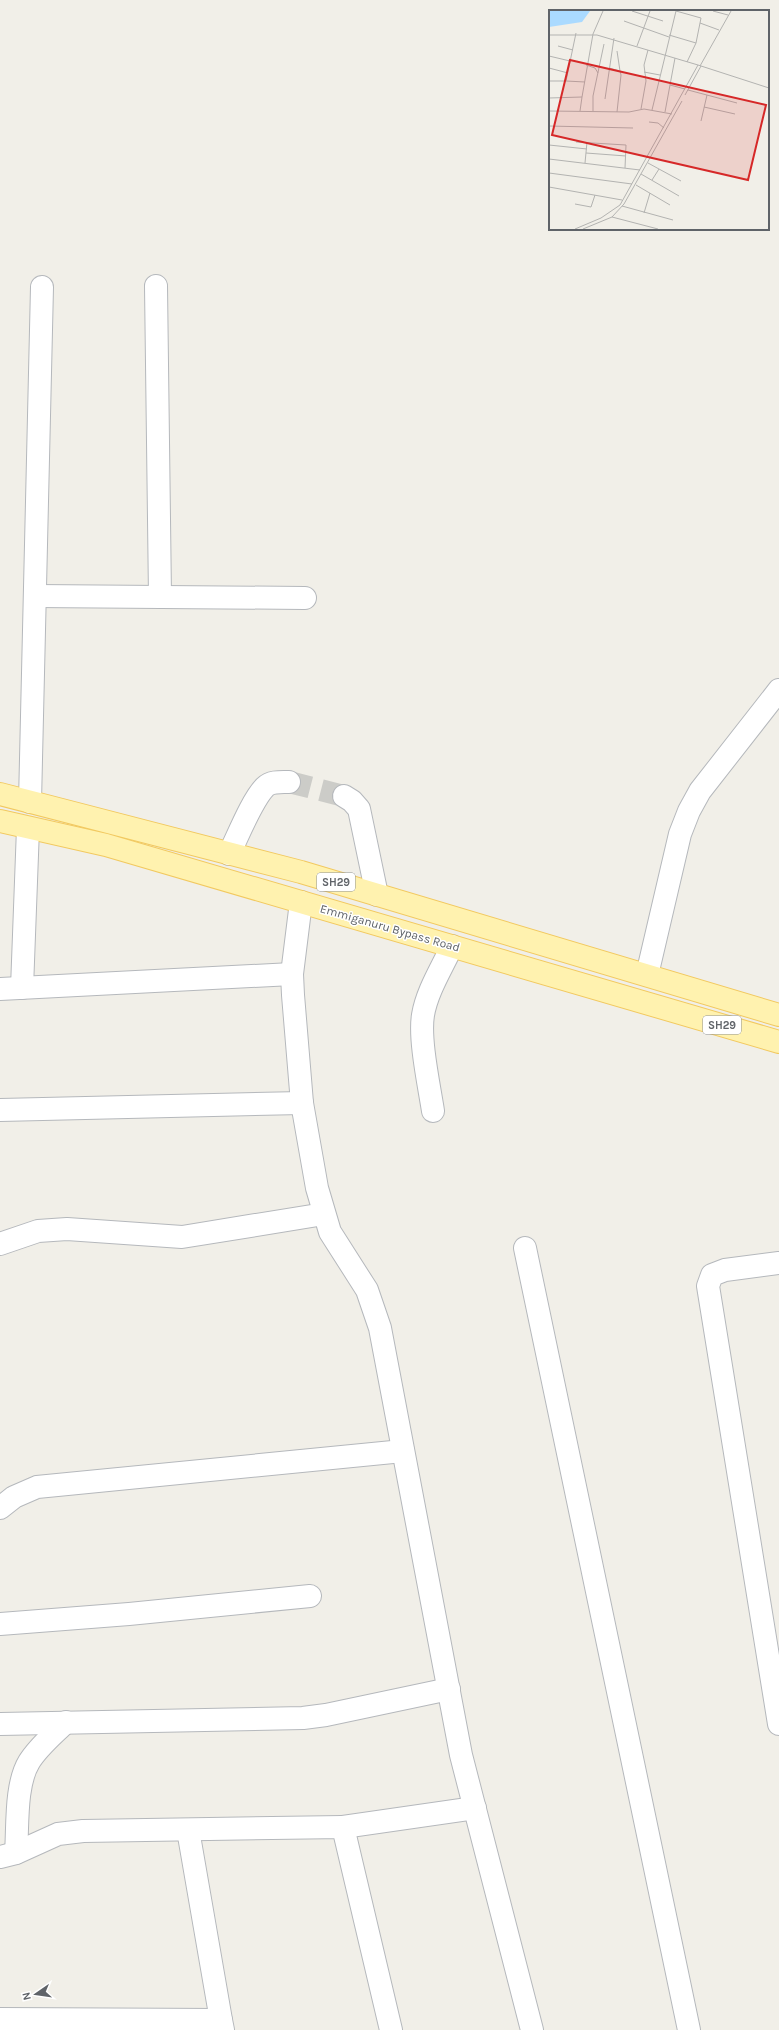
<svg xmlns="http://www.w3.org/2000/svg" width="779" height="2030" viewBox="0 0 779 2030" font-family="Karla,sans-serif">
<rect width="100%" height="100%" fill="#f1efe8"/>
<g fill="none" stroke-linecap="round" stroke-linejoin="round">
<path stroke="#ccccc8" stroke-width="22" stroke-dasharray="22 11" stroke-linecap="butt" d="M289,782L344,796"/>
<defs>
<g id="minor">
<path d="M156,286L160,597"/>
<path d="M35,596L305,598"/>
<path d="M344,796L352,801L359,809L377,895"/>
<path d="M30,802L42,287"/>
<path d="M229,854C238,836 252,800 265,787C271,781 281,782 289,782"/>
<path d="M301,902L292,974L293,995L302,1103L317,1188L330,1232L367,1290L380,1328L461,1755L532,2030"/>
<path d="M647,975L680,834L689,811L700,791L779,690"/>
<path d="M22,988L28,828"/>
<path d="M0,989L292,974"/>
<path d="M0,1110L302,1103"/>
<path d="M433,1111C429,1085 419,1039 423,1015C427,991 442,968 452,946"/>
<path d="M0,1244L38,1231L67,1229L182,1237L324,1214"/>
<path d="M525,1248L689,2030"/>
<path d="M779,1263L725,1270L712,1275L708,1286L779,1724"/>
<path d="M0,1508L14,1497L37,1487L403,1451"/>
<path d="M0,1624L129,1614L310,1596"/>
<path d="M0,1724L303,1718L326,1715L449,1689"/>
<path d="M343,1827L475,1808"/>
<path d="M188,1830L221,2020"/>
<path d="M16,1853C18,1827 15,1785 29,1762C38,1747 53,1735 66,1722"/>
<path d="M0,1857L16,1853L58,1834L83,1831L343,1827L391,2030"/>
<path d="M0,2019L221,2020L223,2030"/>
</g>
<g id="major">
<path d="M0,794L301,872L779,1015"/>
<path d="M0,821L106,845L779,1042"/>
</g>
</defs>
<use href="#minor" stroke="#b5b8bc" stroke-width="24"/>
<use href="#major" stroke="#f2c960" stroke-width="24"/>
<use href="#minor" stroke="#fff" stroke-width="22"/>
<use href="#major" stroke="#fff2af" stroke-width="22"/>
</g>
<g text-anchor="middle" dominant-baseline="central" stroke-width="3" stroke-linejoin="round" paint-order="stroke">
<g fill="#fff" stroke="#8f9295" stroke-width="1">
<rect x="317" y="873" width="38" height="18" rx="3"/>
<rect x="703" y="1016" width="38" height="18" rx="3"/>
</g>
<g font-size="11" font-weight="bold" fill="#5f6368">
<text x="336" y="882">SH29</text>
<text x="722" y="1025">SH29</text>
</g>
<g font-size="12" fill="#5f6368" stroke="#fff">
<text transform="translate(390 928) rotate(16)">Emmiganuru Bypass Road</text>
</g>
</g>
<g transform="translate(549 10)">
<rect width="220" height="220" fill="#f1efe8"/>
<path d="M0,1H41L33,12L0,17Z" fill="#aadaff"/>
<path fill="none" stroke="#b3b3b1" stroke-width="1" d="M83,1L114,11M127,1L152,8L151,13L170,20M164,1L179,5M75,11L120,27M0,25H48L149,55M120,25L147,33M9,36L24,40M88,36L101,1M68,41L71,61M0,46L21,51M138,52L147,33L151,13M37,55L46,58L49,63M151,56L182,1M0,58L19,63M60,58L71,61L72,65L68,102M95,62L111,65M0,71H17L27,23M17,71L36,72M121,75L136,79M139,80L188,93M136,85L152,56M0,88L33,87L44,24L54,1M56,89L65,28M155,97L186,104M92,99L97,71L95,55L99,40M103,100L127,1M0,101L80,102L95,99L123,104M31,101L33,87M44,101V86L55,34M116,102L126,48M152,111L158,85M100,112L109,113L115,118M0,116L84,118M27,132L77,135L76,158M0,135L38,139M37,143L77,146M0,149L91,160M36,153L38,132M99,153L132,171M0,163L83,174M92,164L130,186M103,170L110,159M87,175L121,195M0,177L73,190M26,194L42,197L46,185M73,196L124,210M95,203L101,183M63,207L109,219M26,219L52,208L71,195L149,55L220,78M34,219L63,207L75,194L133,91"/>
<path fill="#d62828" fill-opacity="0.15" stroke="#d62828" stroke-width="2" d="M21,50L217,95L199,170L3,125Z"/>
<rect width="220" height="220" fill="none" stroke="#5f6368" stroke-width="2"/>
</g>
<g transform="translate(36 1994) rotate(257)" stroke="#ffffff" stroke-width="3" paint-order="stroke">
<path d="M0-3L7 15L0 10L-7 15Z" fill="#5f6368"/>
<text y="-6" font-size="11" font-weight="bold" text-anchor="middle" fill="#5f6368">N</text>
</g>
</svg>
